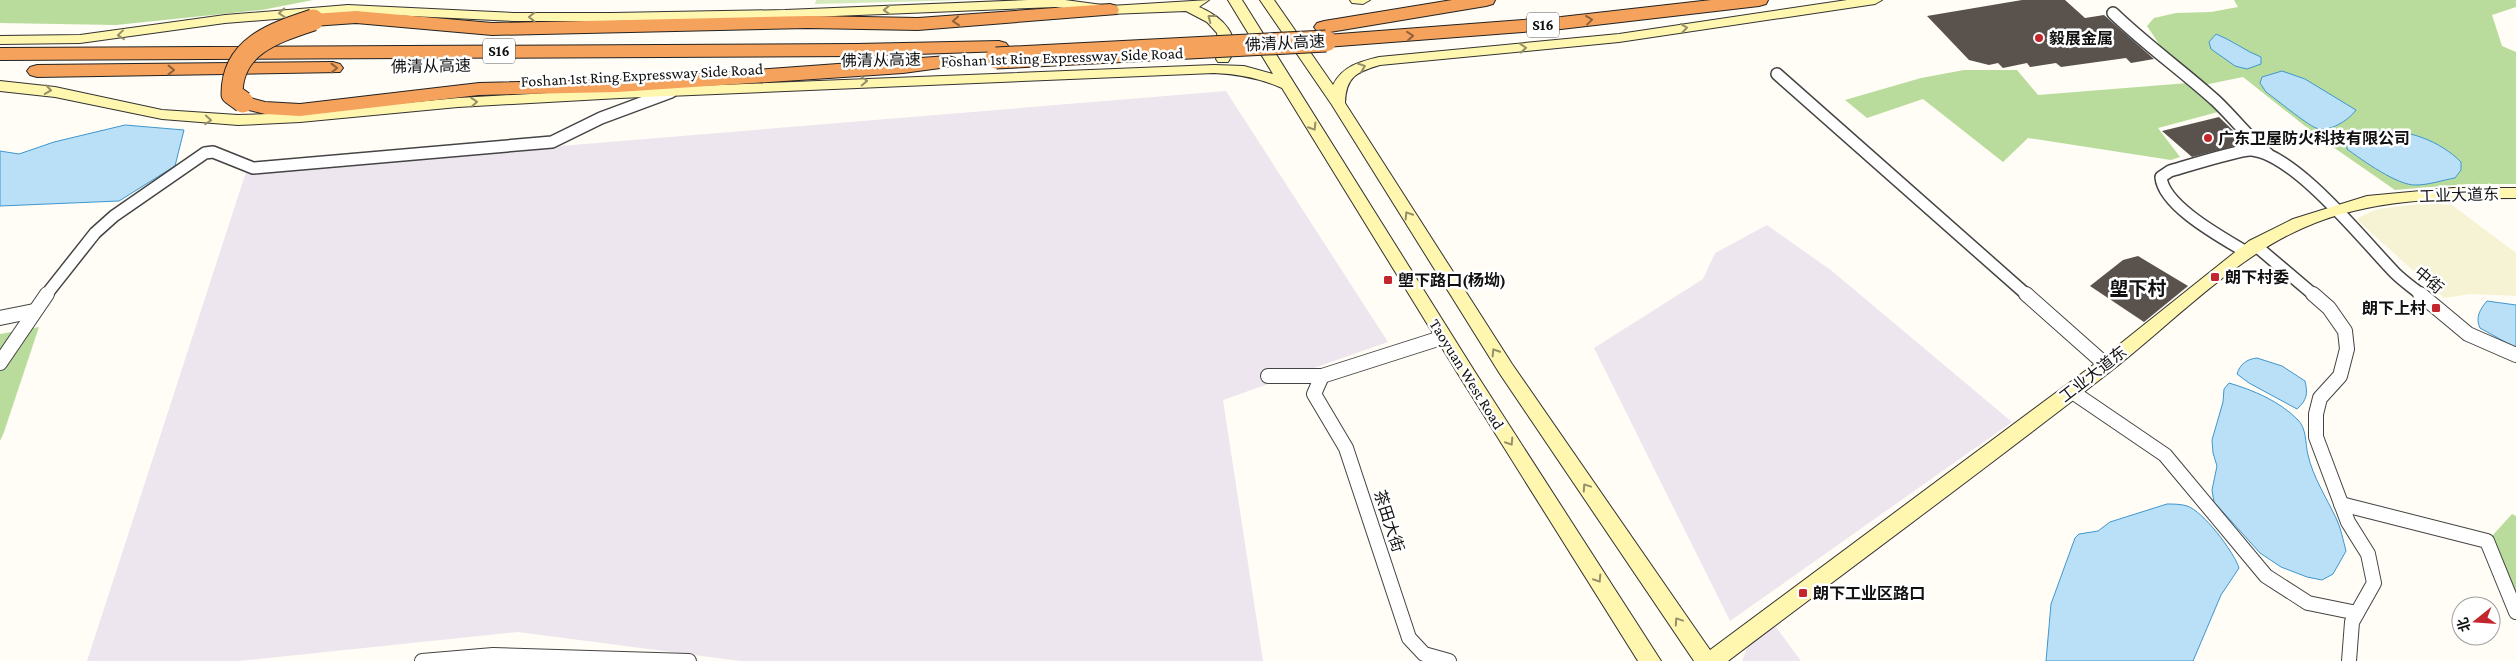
<svg xmlns="http://www.w3.org/2000/svg" width="2516" height="661" viewBox="0 0 2516 661" font-family="'Crimson Pro','Noto Sans SC',serif">
<rect width="100%" height="100%" fill="#fffdf5"/>
<g fill="#eee6ef">
<path d="M1226,91L1388,342L1223,400L1263,661H740L518,632L239,661H87L246,172Z"/>
<path d="M1767,225L1832,271L2012,422L1730,621L1594,348L1703,279L1715,253Z"/>
<path d="M1776,627L1801,661H1742L1752,637Z"/>
</g>
<path fill="#f6f3d4" d="M2429,203L2452,205L2516,253V296L2470,294L2444,298L2358,221V218L2377,209Z"/>
<path fill="#d5ebbd" d="M816,0H967L815,4Z"/>
<g fill="#b9dc9c">
<path d="M0,0H313L262,10L116,25L0,23Z"/>
<path d="M2234,0H2516V7L2492,15L2502,46L2516,52V184H2467L2395,190L2320,138L2243,77L2204,85L2161,47L2147,26L2154,18L2176,13L2211,12L2238,7Z"/>
<path d="M1964,70H2017L2038,95L2188,83L2218,112L2158,128L2180,157L2171,160L2028,138L2003,162L1923,99L1867,118L1845,100L1921,78Z"/>
<path d="M39,327L4,432L0,441V334Z"/>
<path d="M2512,514L2516,516V604L2512,597L2492,536Z"/>
</g>
<g fill="#b9e0f7" stroke="#3f96cf">
<path d="M2216,34C2232,40 2245,51 2261,57V64L2247,69L2235,66L2211,49L2209,42Z"/>
<path d="M2282,71L2305,79L2356,110C2349,120 2329,133 2316,128C2306,124 2276,99 2266,92L2260,83L2262,77Z"/>
<path d="M125,125L184,130L175,166L119,201L0,206V151L19,154L54,142Z"/>
<path d="M2378,131C2408,129 2440,141 2461,162V170L2455,178C2443,180 2429,185 2416,185C2398,186 2362,160 2347,149V145Z"/>
<path d="M2487,301L2516,305V348L2480,328C2475,318 2480,309 2487,301Z"/>
<path d="M2257,358L2282,366L2305,381C2308,394 2307,400 2297,409L2249,383L2237,374C2240,364 2247,359 2257,358Z"/>
<path d="M2229,383C2253,390 2279,401 2297,419C2307,428 2305,443 2308,455C2313,477 2326,497 2336,518C2341,528 2343,540 2346,551L2333,574L2322,580L2307,577L2281,567L2260,553L2214,502L2212,490L2217,466L2213,453L2212,440L2223,402L2224,389Z"/>
<path d="M2167,504C2173,504 2181,504 2187,506C2203,511 2234,552 2239,568L2221,595L2193,661H2046L2051,604L2075,538L2079,534L2098,531L2110,522Z"/>
</g>
<g fill="#5a524d">
<path d="M2022,0H2065L2085,18L2104,15L2154,59L2131,63L2126,58L2061,67L2056,63L2030,67L2027,63L2003,68L1998,63L1989,65L1969,60L1927,16Z"/>
<path d="M2219,117L2246,143L2192,157L2162,131Z"/>
<path d="M2138,256L2188,286L2144,322L2090,286L2123,260Z"/>
</g>
<g fill="none" stroke-linecap="round" stroke-linejoin="round">
<defs>
<g id="street-far1">
<path d="M2113,13C2146,45 2183,71 2216,101C2234,118 2249,138 2268,154"/>
<path d="M1777,74L2027,295"/>
<path d="M2255,245L2314,295"/>
<path d="M2246,252C2223,238 2163,206 2161,177L2170,171C2184,167 2241,149 2252,150C2296,155 2364,241 2395,273C2403,281 2413,288 2422,295"/>
<path d="M46,295L95,233L114,216L205,153L213,152L253,168L552,142L601,118L671,92"/>
</g>
<g id="street">
<path d="M2026,294L2106,365"/>
<path d="M2313,294L2329,308L2345,331L2347,349L2340,376L2320,398L2316,414V437L2348,522L2368,554L2374,583L2352,622L2349,661"/>
<path d="M2420,294L2468,334L2516,355"/>
<path d="M0,318L34,311"/>
<path d="M0,363L47,294"/>
<path d="M1268,376H1322L1444,337"/>
<path d="M1322,376L1314,394L1346,448L1409,638L1424,654L1449,661"/>
<path d="M2071,391L2165,455L2266,576L2308,603L2357,613"/>
<path d="M2341,504L2487,541L2516,612"/>
<path d="M422,661L493,655L689,661"/>
</g>
<g id="secondary">
<path d="M1028,0H1065L1110,6L1209,0L1199,7C1221,16 1245,37 1228,62H1218L1216,59L1220,49L1217,33L1207,22L1186,11L1110,14L1056,7L785,18L612,21H514L348,13L225,23L80,43L0,44V36L80,35L225,15L348,5L514,13H612L785,10Z"/>
<path d="M1228,0H1242L1475,372L1661,661H1638L1463,382L1282,88C1259,78 1239,74 1214,73L620,98L458,107L300,122L238,125L162,119L55,97L0,91V81L55,87L162,110L238,115L300,113L458,98L620,89L1214,65L1244,66L1273,74Z"/>
<path d="M1260,0H1274L1333,85C1343,66 1359,62 1379,57L1619,34L1847,0H1882L1875,4L1619,42L1380,65C1356,72 1346,77 1345,103L1512,364L1710,650L2100,360L2249,241L2293,219L2367,196L2453,188H2516V198C2445,198 2370,198 2303,228C2234,258 2171,324 2111,371C1985,469 1856,564 1728,661H1694L1500,374L1332,105Z"/>
<path d="M1350,0H1370L1363,4L1352,3Z"/>
</g>
<g id="highway">
<path d="M1452,0H1495L1493,4L1486,6L1324,33L1317,31L1314,27L1317,23L1324,21Z"/>
<path d="M1711,0H1768L1766,4L1759,6L1561,29L1326,47L1319,45L1316,41L1319,37L1326,35L1561,17Z"/>
<path d="M1110,4L1117,6L1119,10L1117,14L918,30L808,28L492,35L356,23L313,26L306,24L304,20L306,16L313,14L356,11L492,23L808,16L918,18Z"/>
<path d="M999,41L1006,43L1009,47L1006,51L856,56L0,60V48L856,44Z"/>
<path d="M948,56L955,58L958,62L955,66L903,73L618,92L479,95L300,116L265,114L236,107L233,102L236,97L243,96L265,102L300,104L479,83L618,80Z"/>
<path d="M333,62L340,64L343,68L340,72L37,77L30,75L27,71L30,67L37,65Z"/>
</g>
</defs>
<use href="#street-far1" stroke="#444" stroke-width="14"/>
<use href="#street" stroke="#444" stroke-width="16"/>
<use href="#secondary" stroke="#333" stroke-width="2"/>
<use href="#highway" stroke="#222" stroke-width="2"/>
<use href="#street-far1" stroke="#fff" stroke-width="11"/>
<use href="#street" stroke="#fff" stroke-width="14"/>
<use href="#secondary" fill="#fff6b0" fill-rule="evenodd"/>
<use href="#highway" fill="#f5a25d" fill-rule="evenodd"/>
<defs>
<g id="highway-bridge">
<path d="M996,58L1326,41"/>
<path d="M243,102L232,94C232,46 274,33 313,20"/>
</g>
</defs>
<use href="#highway-bridge" stroke="#222" stroke-width="23" stroke-linecap="butt"/>
<use href="#highway-bridge" stroke="#f5a25d" stroke-width="21"/>
</g>
<defs><path id="oneway-chevron" d="M-2-3.5L2.5 0L-2 3.5" fill="none" stroke-width="1.6" stroke-linecap="round" stroke-linejoin="round" transform="scale(1.25)"/></defs>
<g stroke="#948f68">
<use href="#oneway-chevron" transform="translate(887 10) rotate(178)"/>
<use href="#oneway-chevron" transform="translate(282 13) rotate(176)"/>
<use href="#oneway-chevron" transform="translate(532 17) rotate(180)"/>
<use href="#oneway-chevron" transform="translate(1211 18) rotate(-143)"/>
<use href="#oneway-chevron" transform="translate(1684 28) rotate(-8)"/>
<use href="#oneway-chevron" transform="translate(121 35) rotate(174)"/>
<use href="#oneway-chevron" transform="translate(1523 48) rotate(-5)"/>
<use href="#oneway-chevron" transform="translate(1362 67) rotate(-21)"/>
<use href="#oneway-chevron" transform="translate(864 81) rotate(-2)"/>
<use href="#oneway-chevron" transform="translate(48 90) rotate(9)"/>
<use href="#oneway-chevron" transform="translate(474 102) rotate(-4)"/>
<use href="#oneway-chevron" transform="translate(208 120) rotate(4)"/>
<use href="#oneway-chevron" transform="translate(1313 127) rotate(58)"/>
<use href="#oneway-chevron" transform="translate(1408 215) rotate(-122)"/>
<use href="#oneway-chevron" transform="translate(1495 352) rotate(-122)"/>
<use href="#oneway-chevron" transform="translate(1510 442) rotate(57)"/>
<use href="#oneway-chevron" transform="translate(1586 487) rotate(-124)"/>
<use href="#oneway-chevron" transform="translate(1598 579) rotate(57)"/>
<use href="#oneway-chevron" transform="translate(1678 621) rotate(-124)"/>
</g>
<g stroke="#8e613b">
<use href="#oneway-chevron" transform="translate(1589 20) rotate(-7)"/>
<use href="#oneway-chevron" transform="translate(956 21) rotate(175)"/>
<use href="#oneway-chevron" transform="translate(1410 36) rotate(-5)"/>
<use href="#oneway-chevron" transform="translate(334 68) rotate(-1)"/>
<use href="#oneway-chevron" transform="translate(171 70)"/>
</g>
<g fill="#c4262e" stroke="#fff" stroke-width="2">
<circle cx="2039" cy="38" r="5"/>
<circle cx="2208" cy="138" r="5"/>
<rect x="2210" y="272" width="10" height="10" rx="2.5"/>
<rect x="1383" y="275" width="10" height="10" rx="2.5"/>
<rect x="2431" y="303" width="10" height="10" rx="2.5"/>
<rect x="1798" y="588" width="10" height="10" rx="2.5"/>
</g>
<g text-anchor="middle" dominant-baseline="central" stroke-width="5" stroke-linejoin="round" paint-order="stroke">
<g fill="#fff" stroke="#585858" stroke-width="1">
<rect x="1527" y="12.5" width="32" height="25" rx="4"/>
<rect x="483" y="38.5" width="32" height="25" rx="4"/>
</g>
<g font-size="15" font-weight="bold" fill="#111">
<text x="1543" y="25">S16</text>
<text x="499" y="51">S16</text>
</g>
<g font-size="16" font-weight="bold" fill="#111" stroke="#fff" text-anchor="start">
<text x="2049" y="38">毅展金属</text>
<text x="2218" y="138">广东卫屋防火科技有限公司</text>
<text x="2225" y="277">朗下村委</text>
<text x="1398" y="280">塱下路口(杨坳)</text>
<text x="2426" y="308" text-anchor="end">朗下上村</text>
<text x="1813" y="593">朗下工业区路口</text>
</g>
<g font-size="16" fill="#111" stroke="#fff">
<text transform="translate(1285 43) rotate(-3)">佛清从高速</text>
<text transform="translate(1062 57) rotate(-2)">Foshan 1st Ring Expressway Side Road</text>
<text transform="translate(881 60) rotate(-1)">佛清从高速</text>
<text transform="translate(431 66) rotate(-1)">佛清从高速</text>
<text transform="translate(642 75) rotate(-3)">Foshan 1st Ring Expressway Side Road</text>
<text transform="translate(2459 195) rotate(-2)">工业大道东</text>
<text transform="translate(2429 280) rotate(40)">中街</text>
<text transform="translate(1467 374) rotate(58)">Taoyuan West Road</text>
<text transform="translate(2093 374) rotate(-38)">工业大道东</text>
<text transform="translate(1389 521) rotate(72)">茶田大街</text>
</g>
<g font-size="19" font-weight="bold" fill="#111" stroke="#fff">
<text x="2138" y="288">塱下村</text>
</g>
</g>
<g transform="translate(2476 621) rotate(253)"><circle r="24" fill="#ffffff" stroke="#a0a0a0"/>
<path d="M0-4L9 19L0 12L-9 19Z" fill="#c4262e"/>
<text y="-8" font-size="14" font-weight="bold" text-anchor="middle" fill="#111111">北</text>
</g>
</svg>
